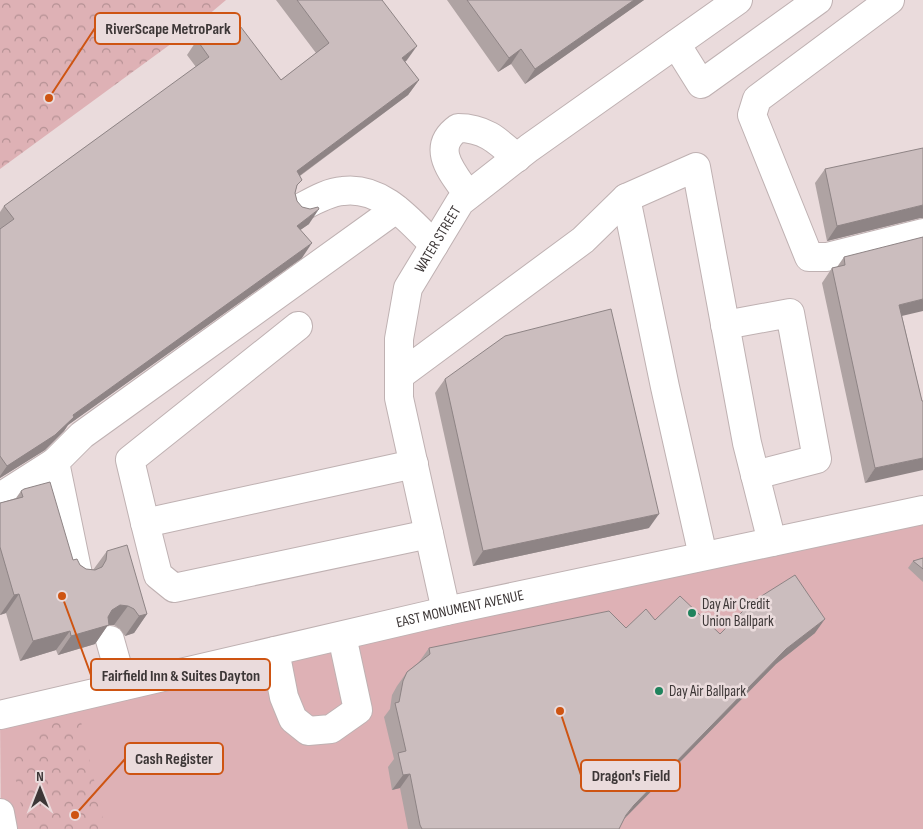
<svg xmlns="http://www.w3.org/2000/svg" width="923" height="829" viewBox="0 0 923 829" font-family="'Sofia Sans Condensed',sans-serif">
<defs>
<pattern id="park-crowns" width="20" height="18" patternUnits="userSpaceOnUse" patternTransform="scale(1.25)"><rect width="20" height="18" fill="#deb1b5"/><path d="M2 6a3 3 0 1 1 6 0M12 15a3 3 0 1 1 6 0" fill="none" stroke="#b59194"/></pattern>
</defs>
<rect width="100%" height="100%" fill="#eadbdc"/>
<path fill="#deb1b5" d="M923,511V829H1L0,715Z"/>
<g fill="url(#park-crowns)">
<path d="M0,0H226L194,27L0,169Z"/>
<path d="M61,717H80L105,829H26L13,767L15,749L28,734Z"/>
</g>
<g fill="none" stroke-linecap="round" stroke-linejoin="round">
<defs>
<g id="minor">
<path d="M890,0L757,99L752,115L809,257H827L923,233"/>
<path d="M676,44L701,84L818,0"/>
<path d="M468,195C454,174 429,149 458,128C485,128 498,141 517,158"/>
<path d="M300,208C313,201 328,192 343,191C382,186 410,221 434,245"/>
<path d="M725,325L790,313L817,459L755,475"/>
<path d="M399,376L583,240L626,198"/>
<path d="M414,464L145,523L158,575L174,588L429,534"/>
<path d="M0,497L55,462"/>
<path d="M145,523L130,460L298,326"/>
<path d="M703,556L665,387L626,198L696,167L747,443L772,542"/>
<path d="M78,574L55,462L82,435L396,209"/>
<path id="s1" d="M446,611L399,398V339L408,288L460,202L529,148L738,0"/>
<path d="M110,640L123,686"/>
<path d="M275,651L284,697L293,719L308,731L331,729L358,710L342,636"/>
</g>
<g id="major">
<path id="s2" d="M0,715L446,611L923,510"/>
<path d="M0,813L3,829"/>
</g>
</defs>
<use href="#minor" stroke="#bfb1b2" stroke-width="30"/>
<use href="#major" stroke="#bfb1b2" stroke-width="30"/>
<use href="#minor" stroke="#fff" stroke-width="28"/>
<use href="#major" stroke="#fff" stroke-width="28"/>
</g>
<g fill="#afa3a3">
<path d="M276,0H382L407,60L405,62L419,80L408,95L300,176L295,193L297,201L309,224L300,230L302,258L68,425L64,431L45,450L0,478V212L4,206L196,67L187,55L197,40L281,80L316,53Z"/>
<path d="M447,0H644L525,84L511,64L498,72Z"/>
<path d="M825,169L920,218L827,241L815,183Z"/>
<path d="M844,257L902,316L922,401L865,483L822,283L832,268L837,267Z"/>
<path d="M445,379L649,528L473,566L435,393Z"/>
<path d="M21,491L73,560L86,569L93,570L107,551L147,614L134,633L125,636L120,629L114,625H108L95,644L58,655L56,650L20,661L6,613L0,615V503L16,498Z"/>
<path d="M923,558V582L908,568L913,561Z"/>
<path d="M655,620L720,634L815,633L776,664L624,819L619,829H408L400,788L392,790L388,767L394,759L384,717L390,709L392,695L397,686L407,672L419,662L429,648L626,628Z"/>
</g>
<g fill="#8e8485">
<path d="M634,0H644L525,84L535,69Z"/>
<path d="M417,46L407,60L391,72L402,58Z"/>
<path d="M521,49L511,64L498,72L509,58Z"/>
<path d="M419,80L408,95L287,185L297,171Z"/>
<path d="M923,205V218H920L827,241L837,226Z"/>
<path d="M319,209L309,224L286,240L297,226Z"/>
<path d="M312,243L302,258L68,425L64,431L45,450L0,478V476L7,466L73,415Z"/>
<path d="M923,299V311L889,319L899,305Z"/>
<path d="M923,458V470L865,483L875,468Z"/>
<path d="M659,514L649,528L473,566L483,551Z"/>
<path d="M19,594L6,613L0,615L14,595Z"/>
<path d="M120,605L128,606L114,625H108L95,644L58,655L71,636Z"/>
<path d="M147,614L134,633L125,636L139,616Z"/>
<path d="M825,619L815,633L776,664L624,819L616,829L634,805L786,649Z"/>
<path d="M70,631L56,650L20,661L33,641Z"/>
<path d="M410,774L400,788L392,790L403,775Z"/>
</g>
<g fill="#cbbdbe" stroke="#8e8485">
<path d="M297,0H382L417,46L402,58L419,80L297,171L302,180L297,185L295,193L297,201L302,207L310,209L318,207L319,209L297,226L312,243L73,415L74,417L55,435L7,466L0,456V229L14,219L4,206L209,57L197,40L231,14L281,80L329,43Z"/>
<path d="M467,0H634L535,69L521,49L509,58Z"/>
<path d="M923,148V205L837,226L825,169Z"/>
<path d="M923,237V299L899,305L922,401H923V458L875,468L832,268L845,265L844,257Z"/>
<path d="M611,309L659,514L483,551L445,379L505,336Z"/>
<path d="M50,482L73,560L77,559L80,565L86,569L95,570L102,567L106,560L107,551L127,545L147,614L139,616L134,609L128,606L120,605L112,610L108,617L109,625L71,636L70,631L33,641L19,594L14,595L0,547V503L23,497L21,491L24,489Z"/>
<path d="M923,558V569L913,561Z"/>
<path d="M795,575L825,619L786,649L634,805L626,815L619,829H422L420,825L410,774L403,775L398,753L406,751L395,703L399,702L403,681L407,672L430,654L429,648L609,611L626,628L646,609L655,620L680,596L720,634L752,602Z"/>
</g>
<g fill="#1f835d" stroke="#eadbdc" stroke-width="2">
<circle cx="692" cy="613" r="5"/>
<circle cx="659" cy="691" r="5"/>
</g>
<g text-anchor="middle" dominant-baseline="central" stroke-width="5" stroke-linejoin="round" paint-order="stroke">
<g font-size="15" fill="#3d3737" stroke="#eadbdc">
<text stroke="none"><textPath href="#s1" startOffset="386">WATER STREET</textPath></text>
<text stroke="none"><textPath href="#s2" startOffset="472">EAST MONUMENT AVENUE</textPath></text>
</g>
<g font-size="15" fill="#3d3737" stroke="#eadbdc" text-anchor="start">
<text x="702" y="604">Day Air Credit<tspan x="702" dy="17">Union Ballpark</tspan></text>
<text x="669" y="691">Day Air Ballpark</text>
</g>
</g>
<path fill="none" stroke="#ce5412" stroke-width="2" d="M49 98L95 28M62 596L91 675M75 815L125 759M560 711L581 775"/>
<g fill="#ce5412" stroke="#eadbdc" stroke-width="2">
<circle cx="49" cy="98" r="5"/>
<circle cx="62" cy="596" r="5"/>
<circle cx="75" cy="815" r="5"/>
<circle cx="560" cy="711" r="5"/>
</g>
<g fill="#eadbdc" stroke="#ce5412" stroke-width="2">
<rect x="95" y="13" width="145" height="31" rx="5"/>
<rect x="91" y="659" width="179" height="31" rx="5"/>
<rect x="125" y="743" width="98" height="31" rx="5"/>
<rect x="581" y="760" width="99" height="31" rx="5"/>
</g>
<g font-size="16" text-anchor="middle" font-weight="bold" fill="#3d3737">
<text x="168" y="34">RiverScape MetroPark</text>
<text x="181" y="681">Fairfield Inn &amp; Suites Dayton</text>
<text x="174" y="764">Cash Register</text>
<text x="631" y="781">Dragon's Field</text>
</g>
<g transform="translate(40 789)" stroke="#eadbdc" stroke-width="4" paint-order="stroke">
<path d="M0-4L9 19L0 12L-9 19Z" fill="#3d3737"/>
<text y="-8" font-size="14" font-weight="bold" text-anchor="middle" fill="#3d3737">N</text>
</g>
</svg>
